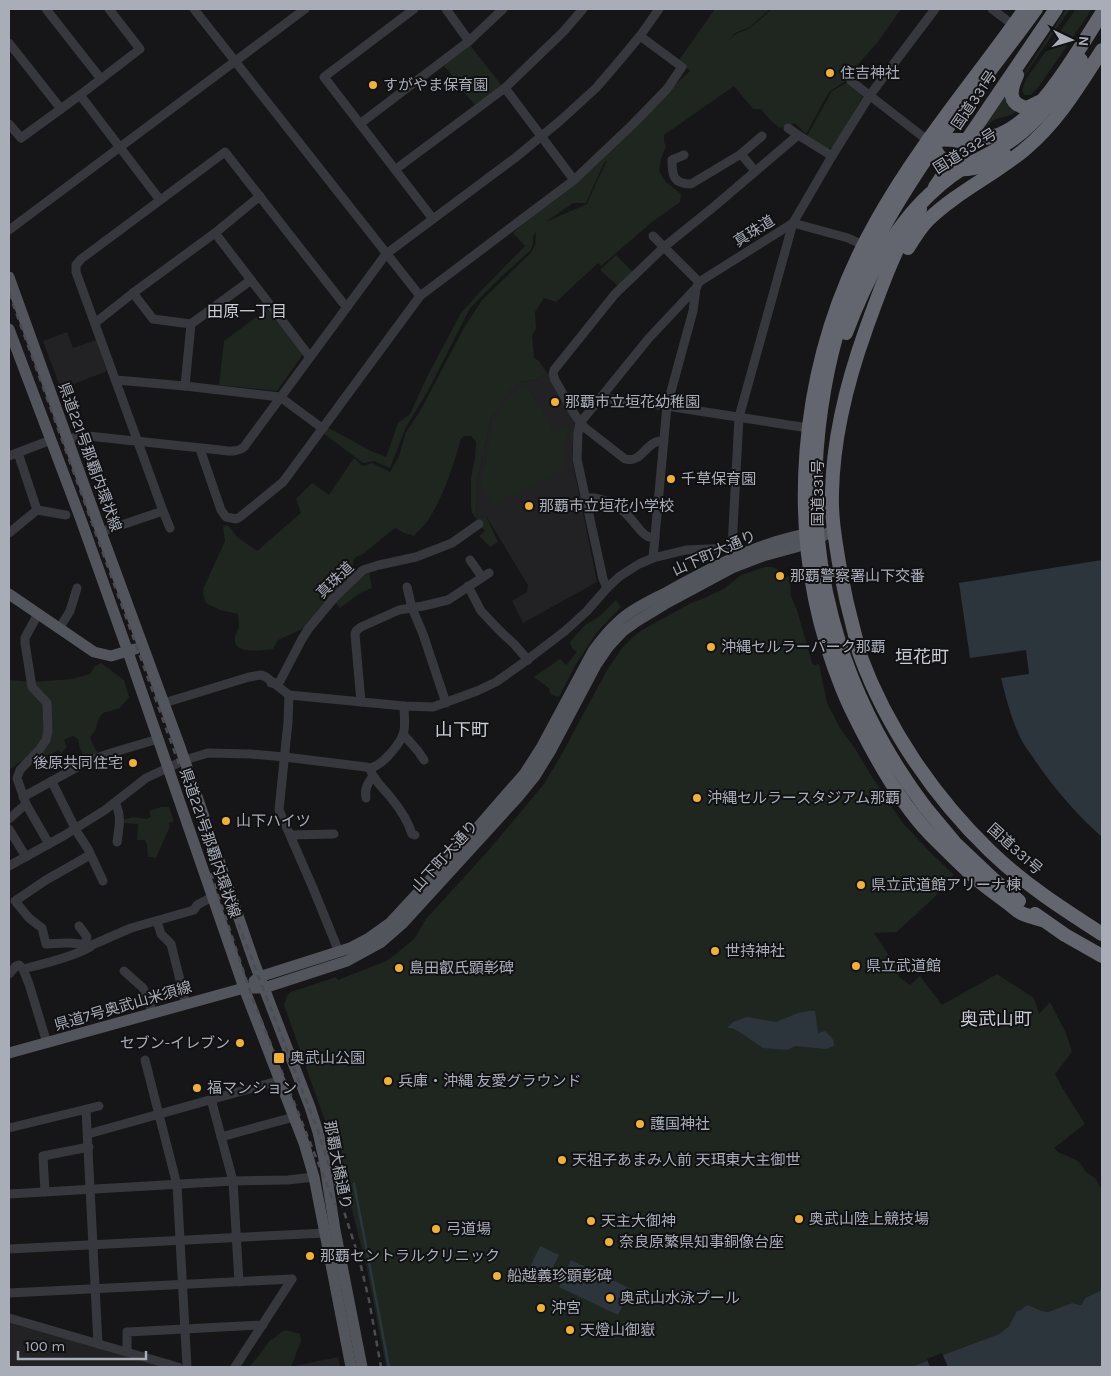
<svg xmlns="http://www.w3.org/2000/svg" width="1111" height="1376" viewBox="0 0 1111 1376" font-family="Karla,'Noto Sans JP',sans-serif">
<rect width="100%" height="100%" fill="#161618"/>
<g fill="#222225">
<path d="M67,332L73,348L96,340L107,371L61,389L43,341Z"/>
<path d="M547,373L575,422L572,453V459L597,582L523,623L512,601L527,592L528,585L486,516L477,520L476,496L478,476L491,419L506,392L520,383L538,379Z"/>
<path d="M9,1323L77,1342L163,1367H9Z"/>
<path d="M338,1357L340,1367H293L294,1366Z"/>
</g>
<g fill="#1e261f" fill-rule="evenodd">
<path d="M715,9H770L750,27L735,33L726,43L734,35L750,28L772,9H901L877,43L853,70L850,78L829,92L806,134L795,123L780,128L770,120L761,109H753L734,86L664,135V142L666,146L661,159L659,171L666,182L681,194L680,202L652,222L601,266L598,263L556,302L544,298L535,312L536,329L532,336L534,358L539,361L547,373L538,379L520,383L507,392L491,419L478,476L476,496L477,519L486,516L498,542L490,547L479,536L485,531L472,513L471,507V478L475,458L476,442L471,436H464L461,439C452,469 444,496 427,522C424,527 418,530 414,536L404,533L395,528L363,554L356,557L353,561V567L357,577L369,572L372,588L360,593L340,608L336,603L313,624L278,640L273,649C263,650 232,655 235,638C235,636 237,632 238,630C240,626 238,619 238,614L220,610L206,603L203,594L204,587L225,541L223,526L226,525L230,527L237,537L257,551L301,513L296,499L312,483L329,495L354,458L363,466L372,463L390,472L399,456L406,432L420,411L465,326L482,300L531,253L535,245L536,231L533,237V243L531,250L504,274L470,308L429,389L406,427L390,468L374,461L363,463L323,433L327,427L371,451L386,457L398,423L410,414L427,377L461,313L479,293L525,246L513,233L690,71L679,61L677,63ZM607,161L597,181L587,204L546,222L573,203H586L604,163Z"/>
<path d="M1066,9H1070L1020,82L1018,85L1019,99L1018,83L1020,80Z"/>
<path d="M1076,9H1092L1040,85L1031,95H1024L1022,90L1026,79Z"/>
<path d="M470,45L502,86L475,105L461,89L462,87L444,66Z"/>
<path d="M848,82L862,93L863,96L834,147L828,149L807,136L832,91Z"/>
<path d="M1005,95L1016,112C1005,119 996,115 986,127L984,125Z"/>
<path d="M616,255L633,272L618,286L600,270Z"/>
<path d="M267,309L303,354L277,391L219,385L224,341Z"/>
<path d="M526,384L554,433L568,426L570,428L562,451V471L494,505L481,484L494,422L508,397Z"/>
<path d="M765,567C774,567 780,568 786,577L790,576L791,596L797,610L812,663L814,665L819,664L827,703L840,728L856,750L872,777L902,822L929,851L954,875L937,886L939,893L897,932L874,933L898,969L899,977L910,985L920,976L942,1005L997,974L1034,998L1039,1014L1050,1002L1066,1033L1072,1052L1055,1074L1063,1089L1085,1124L1054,1148L1058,1152L1076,1160L1080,1163L1086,1172L1096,1179L1102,1191V1290L1085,1298L1082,1304L1080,1305L1072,1303L1048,1312L1042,1311L1028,1305L1021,1311L1017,1312L1009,1326L999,1334L911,1367H386L367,1269L340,1163L284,1005L287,996L291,992L336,977L338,980L386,961L396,954L415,938L426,919L488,851L544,784L563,752L607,670L623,647L632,638L642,630L691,603L707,597L725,588L741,575Z"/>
<path d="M616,600L621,607L597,632L575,666L559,697L552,695L549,692L550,689L534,677L560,659L566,665L577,652L572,648L570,642L585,625L600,616Z"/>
<path d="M101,663L124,680L129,697L120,708L103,713L99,718L95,731L90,737L93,745L98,753L97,755L85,758L80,749L78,739L73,736L64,740L67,747L61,753L59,750L42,759L33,758L20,762L9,770V680L33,682L72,679L90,674L95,666Z"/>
<path d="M161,807H169L174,821L169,823L170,826L156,858L148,857L147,845L145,840H137L138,824L123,823V820L133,817L147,819L151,817L149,811Z"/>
<path d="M286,1330L300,1334L301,1341L291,1367H249L261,1353L270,1340C277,1338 279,1332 286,1330Z"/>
</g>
<g fill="#2c353c">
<path d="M1102,560V837C1076,814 1052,786 1032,756C1028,750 1023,744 1020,737C1011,718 1006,698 1001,678L1029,674L1026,650L970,658L959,583Z"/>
<path d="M809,1011H815L818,1033L825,1031C830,1036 835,1039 834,1046L826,1049L795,1046L787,1050L763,1048L741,1033L732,1028H727L733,1022L747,1017L776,1022L798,1013Z"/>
<path d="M540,1246L559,1255L547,1280L528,1271Z"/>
<path d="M571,1260L631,1289L618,1315L559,1287Z"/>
<path d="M1102,1290V1367H911L999,1334L1009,1326L1017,1311C1022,1311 1024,1306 1028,1305L1042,1311L1048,1312L1072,1303L1080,1305L1082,1304L1085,1298Z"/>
</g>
<path fill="#161618" d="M942,1353L948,1367H930L927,1359Z"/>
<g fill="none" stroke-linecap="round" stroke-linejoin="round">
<path stroke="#2c353c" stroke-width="2.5" d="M354,1184L389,1367"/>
<g stroke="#37383d" stroke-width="9">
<path d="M46,9L101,79"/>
<path d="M194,9L420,296"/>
<path d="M414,9L324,77L433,219"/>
<path d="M446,9L469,41"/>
<path d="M992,9L1013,25"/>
<path d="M9,43L61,109"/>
<path d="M851,81L922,136L929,139"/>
<path d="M505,88L574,180"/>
<path d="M80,95L160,200"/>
<path d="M361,123L469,41L503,9"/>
<path d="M9,124L21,138L80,95L140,49L109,9"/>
<path d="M788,128L798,135"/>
<path d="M741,154L755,171"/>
<path d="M684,155L672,160C672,175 673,184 691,184L741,154L762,136"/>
<path d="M396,169L505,88L563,32L583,9"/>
<path d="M793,223L848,238L863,245"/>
<path d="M9,230L305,9"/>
<path d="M215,233L310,357"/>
<path d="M653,236L699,282"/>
<path d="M133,293L153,319L191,324L251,280"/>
<path d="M95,323L133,293L215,233L260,196"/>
<path d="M116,380L185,386L280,397L322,428"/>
<path d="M185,386L191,324"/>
<path d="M602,398L667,406L808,428"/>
<path d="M67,440L76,437L88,436L220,450C229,451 236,453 244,447L386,254L515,158L561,120L596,88L615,66L640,36L659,9"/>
<path d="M664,441C661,441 658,441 656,442C644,447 640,463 625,459L584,427L575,415L555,380L553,374L554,370L615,294L664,247L716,205L798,135L832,156"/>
<path d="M200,449L221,510L226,517L236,519L240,517L283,482L420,296L574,180L633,124L667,89L682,67L640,36"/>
<path d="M18,453L37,510"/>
<path d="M9,456L51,440"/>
<path d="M585,498C602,496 620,506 631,519C635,523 642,534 647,536C647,537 654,538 655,538"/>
<path d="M163,511L170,528"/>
<path d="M101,532L163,511L76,272V265L81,259L225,152L343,303L348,306"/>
<path d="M9,533L37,510L66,515"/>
<path d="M734,552L732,548L739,417L793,223"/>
<path d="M653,558L667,406L693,311L696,289"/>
<path d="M470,560L482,577"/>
<path d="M468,586L481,611L501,632L514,644L528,660"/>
<path d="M407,587L412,608L423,634L446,703"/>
<path d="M607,588L603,579L577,459L578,433L580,423L649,338L696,288L699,282L793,223L832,156L870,95L935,9"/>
<path d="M38,614L25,638V643L32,687L47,703L48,731L46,740L39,750L20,770L17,778L26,804L49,844"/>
<path d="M59,629L70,611L77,588"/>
<path d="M271,683H277L280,681L302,639L309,628L334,598L363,570L379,565L416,557L452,543L479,524"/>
<path d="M289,695L288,722L279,810L313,888L339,952"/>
<path d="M361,702L355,634L356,631L361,627L399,610L423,606L448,600L489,573"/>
<path d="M164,703L249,677L261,675L266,677L289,695L404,706L433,707L477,691L496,682L523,663L565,631L587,611L607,588L620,576L639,564L653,558L686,550L732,548"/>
<path d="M403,734L418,751L424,760"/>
<path d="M370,769C374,781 384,789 392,799C400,809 408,821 412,834L415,835"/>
<path d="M52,782L77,832L88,849L103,881"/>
<path d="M23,797L88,761L111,753L158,739"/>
<path d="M366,798C364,789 368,783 373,776"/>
<path d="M115,803C122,815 119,828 117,842"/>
<path d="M9,819L26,804"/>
<path d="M9,829L26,857"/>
<path d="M291,835L334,834"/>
<path d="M90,855L46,880L15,901L29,918L42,928L46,944C60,943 77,941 90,947"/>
<path d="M9,866L65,835L105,810L146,778L185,760L208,753L251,754L285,757L366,767C378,772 398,746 403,735C406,727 404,715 404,706"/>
<path d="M157,921L161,934L171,944L186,1004"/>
<path d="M79,926L87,937L85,945"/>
<path d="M124,971L143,988L153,1013"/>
<path d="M9,974L16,966L19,965L23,969"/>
<path d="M47,1043L29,984L23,969C39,965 82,955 92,945L131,928L194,910L197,905L212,897"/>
<path d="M145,1060L177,1185L187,1367"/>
<path d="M211,1099L233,1181L239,1282"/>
<path d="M86,1110L98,1344"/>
<path d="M9,1128L99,1106"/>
<path d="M88,1134L281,1080"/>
<path d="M221,1137L294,1117"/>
<path d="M45,1192L43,1156L89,1147"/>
<path d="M9,1194L233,1181L288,1180L314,1177"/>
<path d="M9,1249L325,1233"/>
<path d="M9,1293L292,1279"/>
<path d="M9,1318L178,1367"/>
<path d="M127,1352V1332L263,1325"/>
<path d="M235,1367L292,1279"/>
</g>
<g stroke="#53555c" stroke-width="11">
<path d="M9,277L101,532L180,747L254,962L310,1107L318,1132L324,1159L335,1230L362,1367"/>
<path d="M9,329L80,517L128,652L244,988L304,1143L314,1177L351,1367"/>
<path d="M9,594L94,652L111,656L135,649"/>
<path d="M254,981L259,977L350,948L369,938L390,923L464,843L525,773L541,748L593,651C601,640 609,630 618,622C632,609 650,601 667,592C712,567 763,540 814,533"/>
<path d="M9,1053L244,988H264L347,961L380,943L403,923L518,797L535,776L551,750L596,665L609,646L623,631L637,621L665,604L734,567L763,556L807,544L834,530"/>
</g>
<g stroke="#63666e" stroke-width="14">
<path d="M1025,9C975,80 918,146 876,222C797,362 781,538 842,688C851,711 863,733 875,755C890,782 908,811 929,833C943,847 957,861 971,874C983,885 996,894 1009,904C1013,907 1017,911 1021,913C1028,916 1035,918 1042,920"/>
<path d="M1017,75C1010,90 1007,104 1027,108L1039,102"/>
<path d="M929,139C952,140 976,142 998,135C1040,120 1078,50 1102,13"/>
<path d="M929,139C934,148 939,159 948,165C964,176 991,163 1005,155"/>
<path d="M935,187L1056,9"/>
<path d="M920,209C895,246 881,288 866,329C847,382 833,437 832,493C831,519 836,544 840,569C844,591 849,613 855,635C857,642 858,649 860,655C887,728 934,797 990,851C1024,884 1063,909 1102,934"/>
<path d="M908,248C914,238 920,228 928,220C957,192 994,175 1024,150C1057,123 1079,86 1102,50"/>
<path d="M925,807L955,843L992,878L1019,901"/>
<path d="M1035,914L1065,935L1102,956"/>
</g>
<g stroke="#4a4c52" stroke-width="2.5" stroke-dasharray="6 5" stroke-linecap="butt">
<path d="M9,293L211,853L318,1131L359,1258L369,1300L381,1367"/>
<path d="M211,873L252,997L335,1205"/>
</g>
<g stroke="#63666e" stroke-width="14">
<path d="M846,333C865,283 890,231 930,194C943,182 957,171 973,162C985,156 997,150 1009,142C1040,121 1060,91 1081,60"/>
<path d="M925,807C838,691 800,555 821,410C828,361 839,315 861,270C888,214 922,162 959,112C984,77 1011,44 1036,9"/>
</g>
</g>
<g fill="#f2b134" stroke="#111113" stroke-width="2">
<circle cx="830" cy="73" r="5"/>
<circle cx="373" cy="85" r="5"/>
<circle cx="555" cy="402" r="5"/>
<circle cx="671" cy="479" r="5"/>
<circle cx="529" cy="506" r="5"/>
<circle cx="780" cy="576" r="5"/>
<circle cx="711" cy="647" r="5"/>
<circle cx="133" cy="763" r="5"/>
<circle cx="697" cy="798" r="5"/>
<circle cx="226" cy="821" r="5"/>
<circle cx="861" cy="885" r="5"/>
<circle cx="715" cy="951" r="5"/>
<circle cx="856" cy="966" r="5"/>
<circle cx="399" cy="968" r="5"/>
<circle cx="240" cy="1043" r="5"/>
<rect x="273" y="1052" width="12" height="12" rx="2.5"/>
<circle cx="388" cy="1081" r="5"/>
<circle cx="197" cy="1088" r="5"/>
<circle cx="640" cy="1124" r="5"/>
<circle cx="562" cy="1160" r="5"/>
<circle cx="799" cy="1219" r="5"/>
<circle cx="591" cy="1221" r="5"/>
<circle cx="436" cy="1229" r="5"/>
<circle cx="609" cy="1242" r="5"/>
<circle cx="310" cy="1256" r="5"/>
<circle cx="497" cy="1276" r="5"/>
<circle cx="610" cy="1298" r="5"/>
<circle cx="541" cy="1308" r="5"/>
<circle cx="570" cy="1330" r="5"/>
</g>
<g text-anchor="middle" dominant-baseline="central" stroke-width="4" stroke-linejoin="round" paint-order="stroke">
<g font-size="15" fill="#a8adb8" stroke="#111113" text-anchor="start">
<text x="840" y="73">住吉神社</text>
<text x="383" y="85">すがやま保育園</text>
<text x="565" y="402">那覇市立垣花幼稚園</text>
<text x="681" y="479">千草保育園</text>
<text x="539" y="506">那覇市立垣花小学校</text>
<text x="790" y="576">那覇警察署山下交番</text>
<text x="721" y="647">沖縄セルラーパーク那覇</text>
<text x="123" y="763" text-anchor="end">後原共同住宅</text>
<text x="707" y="798">沖縄セルラースタジアム那覇</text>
<text x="236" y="821">山下ハイツ</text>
<text x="871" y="885">県立武道館アリーナ棟</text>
<text x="725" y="951">世持神社</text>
<text x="866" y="966">県立武道館</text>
<text x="409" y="968">島田叡氏顕彰碑</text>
<text x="230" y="1043" text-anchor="end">セブン-イレブン</text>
<text x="290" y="1058">奥武山公園</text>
<text x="398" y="1081">兵庫・沖縄 友愛グラウンド</text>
<text x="207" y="1088">福マンション</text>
<text x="650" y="1124">護国神社</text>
<text x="572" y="1160">天祖子あまみ人前 天珥東大主御世</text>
<text x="809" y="1219">奥武山陸上競技場</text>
<text x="601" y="1221">天主大御神</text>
<text x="446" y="1229">弓道場</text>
<text x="619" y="1242">奈良原繁県知事銅像台座</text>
<text x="320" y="1256">那覇セントラルクリニック</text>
<text x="507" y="1276">船越義珍顕彰碑</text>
<text x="620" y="1298">奥武山水泳プール</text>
<text x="551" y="1308">沖宮</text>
<text x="580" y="1330">天燈山御嶽</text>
</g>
<g font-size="15" fill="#a8adb8" stroke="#111113">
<text transform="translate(974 100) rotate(-56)">国道331号</text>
<text transform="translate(965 151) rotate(-32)">国道332号</text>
<text transform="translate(754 231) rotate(-32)">真珠道</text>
<text transform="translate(90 457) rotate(70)">県道221号那覇内環状線</text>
<text transform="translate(818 493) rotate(-90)">国道331号</text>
<text transform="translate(714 553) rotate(-24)">山下町大通り</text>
<text transform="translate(335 580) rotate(-44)">真珠道</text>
<text transform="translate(210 843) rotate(71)">県道221号那覇内環状線</text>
<text transform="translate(1015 849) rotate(42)">国道331号</text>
<text transform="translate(445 856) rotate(-48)">山下町大通り</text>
<text transform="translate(123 1006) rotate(-16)">県道7号奥武山米須線</text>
<text transform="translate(338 1165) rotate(79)">那覇大橋通り</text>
</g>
<g font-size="16" fill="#c9ccd4" stroke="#111113">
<text x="247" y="311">田原一丁目</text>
</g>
<g font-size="18" fill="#c9ccd4" stroke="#111113">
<text x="922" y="657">垣花町</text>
<text x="462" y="730">山下町</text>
<text x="996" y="1019">奥武山町</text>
</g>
</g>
<rect width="1111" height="1376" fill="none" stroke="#a8adb8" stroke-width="20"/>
<g transform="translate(1071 40) rotate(95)" stroke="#111113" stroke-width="4" paint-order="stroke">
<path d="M0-4L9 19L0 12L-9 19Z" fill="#a8adb8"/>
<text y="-8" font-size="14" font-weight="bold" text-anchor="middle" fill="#a8adb8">N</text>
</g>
<path d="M18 1351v8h128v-8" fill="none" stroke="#a8adb8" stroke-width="2.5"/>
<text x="25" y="1351" font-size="15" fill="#a8adb8" stroke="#111113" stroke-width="4" paint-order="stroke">100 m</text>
</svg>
